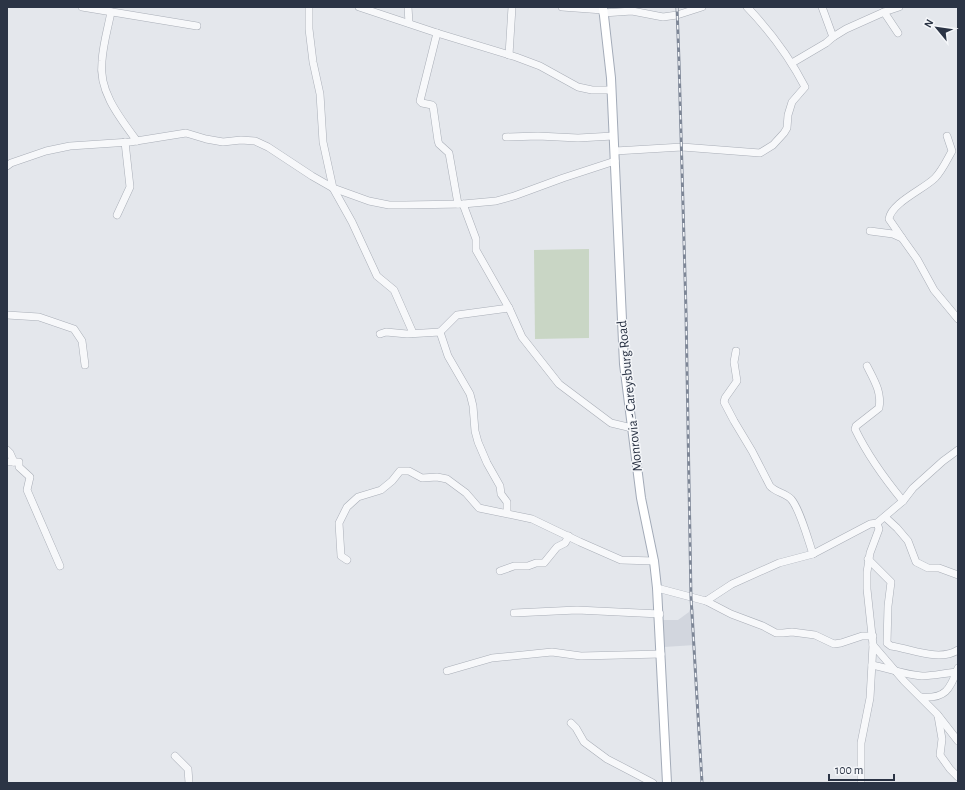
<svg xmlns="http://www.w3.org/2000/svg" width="965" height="790" viewBox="0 0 965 790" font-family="'Alegreya Sans',sans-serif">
<rect width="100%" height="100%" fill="#e4e7ec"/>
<path fill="#d2d6de" d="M690,609H694L695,645L664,647L663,620H678L689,612Z"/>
<path fill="#c9d6c5" d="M589,249V338L535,339L534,250Z"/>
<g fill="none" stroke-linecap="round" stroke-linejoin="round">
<defs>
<g id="minor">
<path d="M82,7L197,26"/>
<path d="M309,7V29L313,62L320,94L323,142L333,188L352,222L377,276L394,290L413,333"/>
<path d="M359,7L437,33L516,57L540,66L578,87L592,90H611"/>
<path d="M408,7L409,23"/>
<path d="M562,7L603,10"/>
<path d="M822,7L833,37"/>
<path d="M111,12C108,28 103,44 102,61C98,91 120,118 137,141"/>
<path d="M884,12L899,7"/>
<path d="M603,13L632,11L663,17L677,15L702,7"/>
<path d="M437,33L420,101L422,103L432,105L433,106L438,141L439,144L449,153L458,204"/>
<path d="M509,55L512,7"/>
<path d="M792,63L826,43L833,37L846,29L884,12L898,33"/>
<path d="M506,137L538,136L578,138L613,136"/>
<path d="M615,151L682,147L760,153L773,145L784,133L787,128L788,115L792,102L805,87C790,58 770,31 747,7"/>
<path d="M7,166L11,163L46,151L70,146L130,142L186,133L206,139L223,142L241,140L255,141L268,147L312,176L333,188L369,201L389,205H405L463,204L496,201L514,196L563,178L615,161"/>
<path d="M463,204L476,239V250L509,308L522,337L559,384L611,423L632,428"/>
<path d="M117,215L130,187L125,142"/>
<path d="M870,231L893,234L902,238L917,259L934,290L958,319"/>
<path d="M902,238L889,219C891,203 924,189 935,178C942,171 947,160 952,151L947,136"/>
<path d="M7,315L39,317L74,329L82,341L85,365"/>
<path d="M440,332L457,315L509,308"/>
<path d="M380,334L386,332L407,334L440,332L448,356L470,394L473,406L475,431L478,442L487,463L500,486L501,494L507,502V513"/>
<path d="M736,351L734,362L737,381L725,398L724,402L734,421L752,451L770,486C775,492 785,493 791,499C800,509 808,540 813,554"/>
<path d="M867,366C874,380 882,392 879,408L856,426L855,429C868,456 884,478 903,501"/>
<path d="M7,450L10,453L14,462"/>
<path d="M7,462H19V467L30,477L27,490L60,566"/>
<path d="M885,517L897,528L908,541L916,562L928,568H939L958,575"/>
<path d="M868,559L891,582L888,606L887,643L891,646C912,649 939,662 958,650"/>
<path d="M347,560L341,556L339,523L347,507L358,497L381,490L392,481L400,471H409L422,478L437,477L447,479L466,493L479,508L532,519L580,542L621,560L654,561"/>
<path d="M500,571L514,566H528L536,563H544L557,547L565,543L569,536"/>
<path d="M657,588L706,601L732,584L779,563L813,554L870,524L877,523L903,501L913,488L943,461L958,450"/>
<path d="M706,601L731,614L763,626L776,633H783L792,632L815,635L834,644L841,643L862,636H873"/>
<path d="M514,613L577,610L660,614"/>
<path d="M873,645L904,681L937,714L958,741"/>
<path d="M872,665C888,668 905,675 922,676C933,676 945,673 957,672"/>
<path d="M447,671L492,658L552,652L581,656L661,654"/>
<path d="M921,697C945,699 950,690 958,668"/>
<path d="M938,716L942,739L940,755L950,769L958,777"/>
<path d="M571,723L576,728L584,742L607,759L653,783"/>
<path d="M175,756L188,769L189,783"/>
<path d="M861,783V743L870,698L873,645L867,589V572L870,553L879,529L877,523"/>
</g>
<path id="major" d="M603,7L611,78L624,364L641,498L654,561L657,588L667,783"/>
</defs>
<use href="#minor" stroke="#a9aeb7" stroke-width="8"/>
<use href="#major" stroke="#a3abb8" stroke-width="10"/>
<use href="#minor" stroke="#f7f8fa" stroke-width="7"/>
<use href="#major" stroke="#fff" stroke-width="8"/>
<defs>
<path id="rail" d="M677,7L679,62L686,312L691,597L702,783"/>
</defs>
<use href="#rail" stroke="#7d8696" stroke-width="3"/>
<use href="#rail" stroke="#f4f6f9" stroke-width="1.5" stroke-dasharray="4.5" stroke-linecap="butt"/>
</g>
<g text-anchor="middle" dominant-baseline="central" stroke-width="3" stroke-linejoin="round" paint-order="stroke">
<g font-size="14" fill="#2b3445" stroke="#f4f6f9">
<text transform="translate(630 396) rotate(-96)">Monrovia - Careysburg Road</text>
</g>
</g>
<rect width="965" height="790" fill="none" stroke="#2b3445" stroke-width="16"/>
<g transform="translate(937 28) rotate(299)" stroke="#f4f6f9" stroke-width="3" paint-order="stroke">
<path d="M0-3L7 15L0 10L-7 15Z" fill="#2b3445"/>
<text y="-6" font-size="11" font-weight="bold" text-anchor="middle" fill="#2b3445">N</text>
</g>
<path d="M829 774v6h65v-6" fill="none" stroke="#2b3445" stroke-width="2"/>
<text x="835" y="774" font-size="12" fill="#2b3445" stroke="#f4f6f9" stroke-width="3" paint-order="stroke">100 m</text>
</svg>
